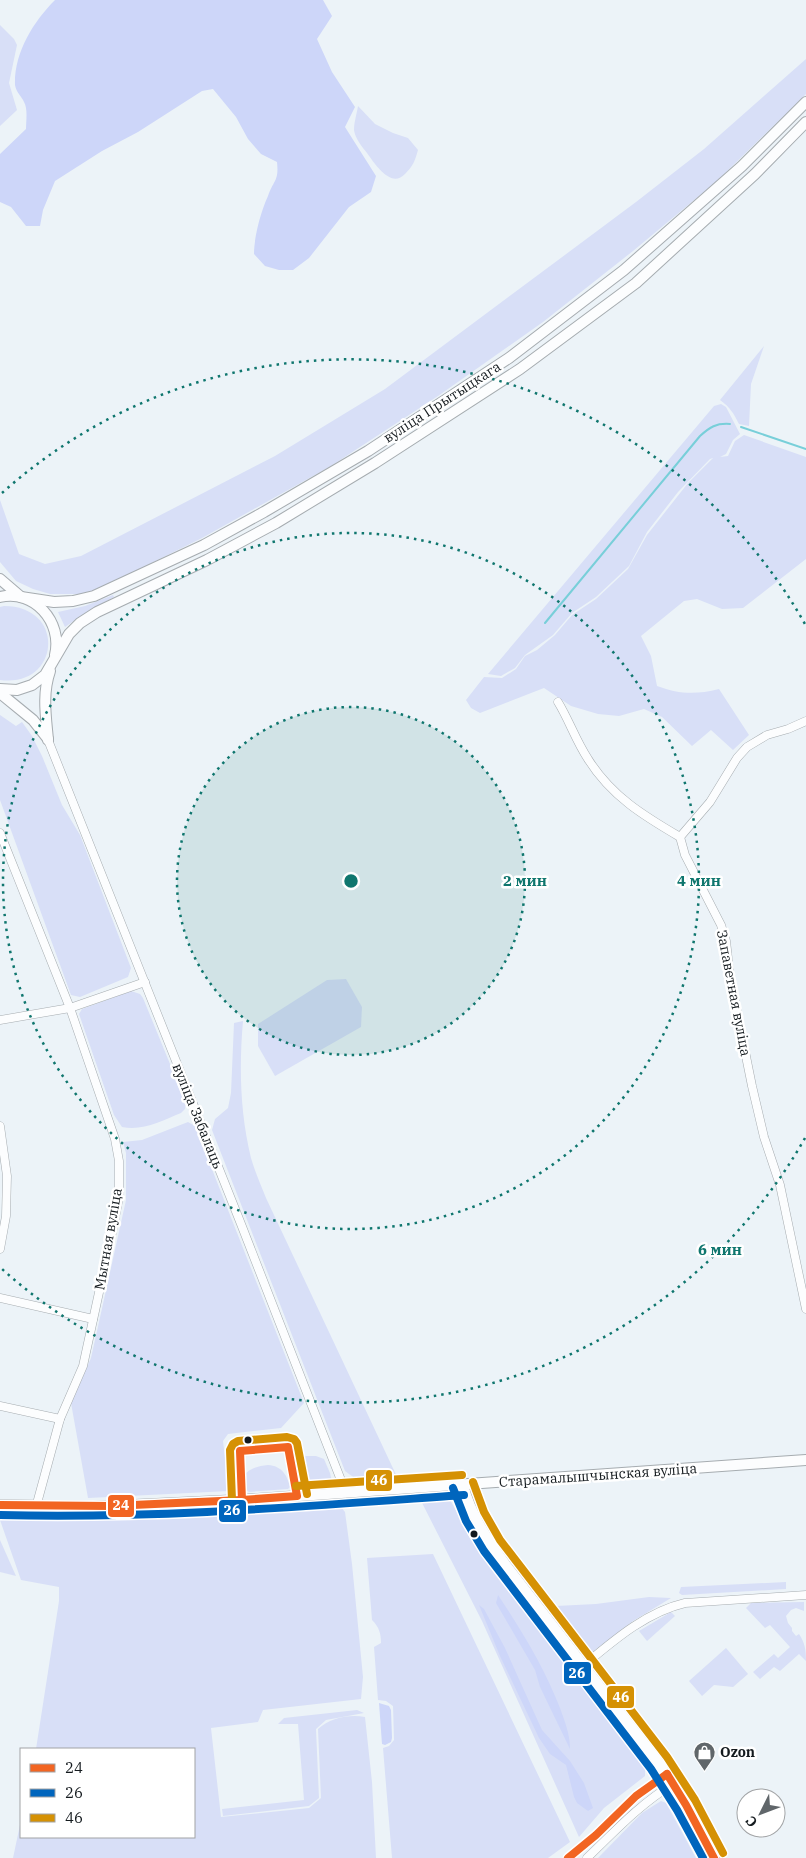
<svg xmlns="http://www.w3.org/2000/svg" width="806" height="1858" viewBox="0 0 806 1858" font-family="'IBM Plex Serif',serif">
<rect width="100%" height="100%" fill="#ecf3f8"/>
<g fill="#d8dff7">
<path d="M0,25L14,39L17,45L9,83L17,110L0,126Z"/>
<path d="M806,59V94L717,181L633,251L543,322L438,396L331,466L202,538L105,586L84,594H50L33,589L16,581L0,562V500L19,554L45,564L81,556L275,456L385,389L636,202L704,149Z"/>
<path d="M358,106L375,124L393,133L408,138L418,150C415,161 413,166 405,174C391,189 375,164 367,153C362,147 355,138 354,130C354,122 357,113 358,106Z"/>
<path d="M764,346L751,384L749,426L739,424C734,414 730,407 720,400Z"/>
<path d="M721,404L726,407L740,434L733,440L726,454L720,457L728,456L735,441L744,435L806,457V559L743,608L722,609L697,599L684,601L641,636L651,656L657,686C679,694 695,695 719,689L749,735L733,750L711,730L692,746L662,717L644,709L619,716L598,714L571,706L544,688L480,713L471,708L466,700L484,677L502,678L516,669L525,656L537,650L555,635L572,615L596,599L628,569L647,535L688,483L713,458L710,459L678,492L647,532L629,566L596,597L572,613L553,635L525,655L515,668L501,676L488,674L714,406Z"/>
<path d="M113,595L114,597L88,611L65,627L58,612L85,606Z"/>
<path d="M4,606C67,606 60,688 0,680V607Z"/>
<path d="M0,715L16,726L22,722L32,736L42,756L62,805L80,835L131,968L128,977L80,997L71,995L0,800Z"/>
<path d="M346,979L362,1007L361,1027L275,1076L258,1046V1024L327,980Z"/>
<path d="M131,991L140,994L143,998L186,1103L185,1109L181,1113C161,1121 144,1131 122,1127L114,1115L79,1014L82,1009Z"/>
<path d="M243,1021C239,1067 240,1113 251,1158C255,1172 261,1185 266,1198L399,1481C374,1483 365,1487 345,1471L212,1130L215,1119L228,1108L231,1093L234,1023Z"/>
<path d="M188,1122L195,1126L304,1403L281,1428L228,1434L223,1441L229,1491L88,1498L71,1403L91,1358L126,1200V1153L123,1142L142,1140Z"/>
<path d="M306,1456H316L324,1459L330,1473L332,1482C323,1488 314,1489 304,1485L300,1461L301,1458Z"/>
<path d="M268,1465C282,1466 287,1475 290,1487L288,1489L249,1492L246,1490L243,1476C250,1468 258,1466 268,1465Z"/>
<path d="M445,1491L477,1548L480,1547L649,1765L645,1769V1776L604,1808L579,1837L482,1621L417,1493Z"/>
<path d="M311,1501H336L345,1512L352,1564L363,1677L361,1699L263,1710L258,1722L211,1728L221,1817L309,1808L321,1798L318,1729C330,1718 349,1714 365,1717L372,1782L376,1858H13L21,1820V1837H194V1749H36L59,1601V1587L21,1580L0,1520L51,1519L250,1508Z"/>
<path d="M0,1540L16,1576L0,1572Z"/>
<path d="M433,1554L570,1842L548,1858H392L383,1748L389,1746L394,1740L393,1706L386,1701L378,1700L374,1647L381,1643C381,1633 379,1627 372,1620L367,1558Z"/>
<path d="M786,1582V1589L682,1595L679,1593L681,1587Z"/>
<path d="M649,1597L671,1598L633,1621L591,1653L556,1606L596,1604Z"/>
<path d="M804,1602V1611L796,1608L791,1610L786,1616L788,1623L792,1628V1631L796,1636L799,1634C805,1643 806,1650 806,1661L799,1654L780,1671L774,1667L760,1679L753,1672L774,1654L778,1658L790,1647L770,1625L765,1628L746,1608L751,1603Z"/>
<path d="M671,1612L675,1616L647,1641L639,1631Z"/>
<path d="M726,1648L748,1674L733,1687L714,1685L702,1696L689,1681Z"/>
<path d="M357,1710L364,1713L326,1720L316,1729L319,1798L309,1806L223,1816L222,1809L304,1800L298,1724H278L284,1718Z"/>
<path d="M661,1801L666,1803L696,1858H598L642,1813Z"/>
</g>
<g fill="#cdd6f9">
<path d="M55,0H323L332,16L317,39L332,72L355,107L345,127L376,176L371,192L349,207L309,258L293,270H279L265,266L254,254C254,237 261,211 268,196C274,179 279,181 277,162L261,154L248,139L236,117L213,89L202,91L138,132L102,151L55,181L43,210L40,226H26L11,207L0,202V154L26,129C26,121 28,109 24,102C22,97 16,92 15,85C14,53 33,22 55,0Z"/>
<path d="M498,1595C522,1631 544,1667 560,1708C565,1722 570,1734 570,1749L540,1687L535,1670L496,1603Z"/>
<path d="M479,1605L484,1609L505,1648L542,1730L570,1761L584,1783L593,1808L588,1811L577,1803L574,1797L566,1765L550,1754L539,1738L500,1656Z"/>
<path d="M379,1703L389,1706L391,1710L392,1738L391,1742L385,1745L382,1744Z"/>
</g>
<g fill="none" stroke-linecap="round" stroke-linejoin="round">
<g stroke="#78cfd9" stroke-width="2">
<path d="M741,427L806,449"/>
<path d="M545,623L700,436C710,427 716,423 730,424"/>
</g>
<defs>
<g id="minor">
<path d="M558,702C569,720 576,741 588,759C611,796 644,816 680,837L685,855L721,925L726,941L730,977L752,1086L764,1137L780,1185L806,1309"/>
<path d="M48,740L241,1224L346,1493"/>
<path d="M0,833L70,1008L115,1139L119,1161V1197L113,1228L83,1366L60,1419L36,1507"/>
<path d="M680,837L710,802L737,758L747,747L767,735L788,729L806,721"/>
<path d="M0,1020L70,1008L145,982"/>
<path d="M0,1126L7,1176L6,1216L0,1249"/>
<path d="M0,1298L93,1319"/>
<path d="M0,1406L60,1419"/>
<path d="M583,1666C613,1641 646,1612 685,1603L806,1595"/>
<path d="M568,1858L596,1835L636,1796L667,1774"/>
<path d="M587,1858C615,1831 640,1804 673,1784"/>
</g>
<g id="major">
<path d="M0,579L21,597"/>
<path d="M0,597C34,589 63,622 55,655"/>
<path d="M21,597L54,602L73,601L94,596L204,545L264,512L368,451L509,358L624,270L742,166L806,102"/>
<path d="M0,689L17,690L32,685L45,675L69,634L80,623L97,612L207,560L276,523L375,463L520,369L636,283L755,174L806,122"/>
<path d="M0,693L33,720L48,739"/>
<path d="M48,740C46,717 42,694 50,671"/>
<path d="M463,1485C471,1515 487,1539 505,1564L659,1763L686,1805L714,1858"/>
<path d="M0,1505L93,1507L242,1500L806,1460"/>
</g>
</defs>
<use href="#minor" stroke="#a6acb0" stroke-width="9"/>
<use href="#major" stroke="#a6acb0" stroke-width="12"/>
<use href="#minor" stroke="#fcfdfe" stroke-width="8"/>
<use href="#major" stroke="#fcfdfe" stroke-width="10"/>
<defs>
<g id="bus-1">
<path d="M288,1447L297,1496L242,1500L240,1451Z"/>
<path d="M0,1505L111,1506L242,1500"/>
<path d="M667,1774L686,1805L714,1858"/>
<path d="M568,1858L596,1835L636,1796L667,1774"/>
</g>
<g id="bus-2">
<path d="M453,1488L466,1521L484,1551L651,1769L677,1810L703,1858"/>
<path d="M0,1515C155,1519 309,1506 464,1495"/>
</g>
<g id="bus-3">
<path d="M473,1482L484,1512L500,1540L667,1757L695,1800L723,1853"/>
<path d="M296,1486L462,1475"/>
<path d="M232,1500L230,1450L233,1444L238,1441L287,1437L294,1439L297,1443L307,1494"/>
</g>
</defs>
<use href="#bus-1" stroke="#fff" stroke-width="11"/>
<use href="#bus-2" stroke="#fff" stroke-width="11"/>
<use href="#bus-3" stroke="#fff" stroke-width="11"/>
<use href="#bus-1" stroke="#f26522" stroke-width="8"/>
<use href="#bus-2" stroke="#0065bd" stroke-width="8"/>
<use href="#bus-3" stroke="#d59104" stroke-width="8"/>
</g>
<circle cx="351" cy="881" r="174" fill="#0f766e" fill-opacity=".12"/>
<g fill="none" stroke="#0f766e" stroke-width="2.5" stroke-dasharray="2.5 5">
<circle cx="351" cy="881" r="174"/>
<circle cx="351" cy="881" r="348"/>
<path d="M805 1138A522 522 0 0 1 2 1269M2 493A522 522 0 0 1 805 624"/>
</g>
<defs>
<symbol id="shop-pin" viewBox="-11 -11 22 30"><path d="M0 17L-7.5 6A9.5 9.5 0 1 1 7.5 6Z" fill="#60666a" stroke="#fff"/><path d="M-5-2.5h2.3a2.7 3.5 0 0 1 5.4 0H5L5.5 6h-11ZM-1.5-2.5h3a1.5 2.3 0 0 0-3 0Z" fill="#fff"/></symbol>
</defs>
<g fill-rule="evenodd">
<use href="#shop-pin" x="692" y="1740" width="25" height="34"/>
</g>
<g fill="#141a1e" stroke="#fff" stroke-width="2">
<circle cx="248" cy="1440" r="4.5"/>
<circle cx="474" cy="1534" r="4.5"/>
</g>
<g text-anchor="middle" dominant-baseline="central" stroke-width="5" stroke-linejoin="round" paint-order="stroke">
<g font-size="14" fill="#141a1e" stroke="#fff">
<text transform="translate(442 402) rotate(-33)">вуліца Прытыцкага</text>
<text transform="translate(734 993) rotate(79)">Запаветная вуліца</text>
<text transform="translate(198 1116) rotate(68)">вуліца Забалаць</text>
<text transform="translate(108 1239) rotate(-80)">Мытная вуліца</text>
<text transform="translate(598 1475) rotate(-4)">Старамалышчынская вуліца</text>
</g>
<g font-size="14" font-weight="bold" fill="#141a1e" stroke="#fff" text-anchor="start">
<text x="720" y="1752">Ozon</text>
</g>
</g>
<circle cx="351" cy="881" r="8" fill="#0f766e" stroke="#fff" stroke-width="2.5"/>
<g font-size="15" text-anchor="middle" font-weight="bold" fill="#0f766e" stroke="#fff" stroke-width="5" stroke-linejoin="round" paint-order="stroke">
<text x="525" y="886">2 мин</text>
<text x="699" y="886">4 мин</text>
<text x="720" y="1255">6 мин</text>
</g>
<g stroke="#fff" stroke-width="2">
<rect x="365" y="1469" width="28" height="23" rx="5" fill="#d59104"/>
<rect x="107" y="1494" width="28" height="24" rx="5" fill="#f26522"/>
<rect x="218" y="1499" width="29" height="24" rx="5" fill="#0065bd"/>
<rect x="563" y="1661" width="29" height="24" rx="5" fill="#0065bd"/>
<rect x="606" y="1685" width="29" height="24" rx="5" fill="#d59104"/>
</g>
<g font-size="14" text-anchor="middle" font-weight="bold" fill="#fff">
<text x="379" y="1485">46</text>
<text x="121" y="1510">24</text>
<text x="232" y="1515">26</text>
<text x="577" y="1678">26</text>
<text x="621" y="1702">46</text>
</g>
<rect x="20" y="1748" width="175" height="90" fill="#ffffff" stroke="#a1a3a5"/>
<rect x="30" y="1764" width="25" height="8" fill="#f26522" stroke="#a1a3a5"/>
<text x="65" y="1773" font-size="15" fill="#141a1e">24</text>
<rect x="30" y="1789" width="25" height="8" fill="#0065bd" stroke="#a1a3a5"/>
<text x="65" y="1798" font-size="15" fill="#141a1e">26</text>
<rect x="30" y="1814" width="25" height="8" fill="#d59104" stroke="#a1a3a5"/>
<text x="65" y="1823" font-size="15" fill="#141a1e">46</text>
<g transform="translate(761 1813) rotate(228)"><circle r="24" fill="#ffffff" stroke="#a1a3a5"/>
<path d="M0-4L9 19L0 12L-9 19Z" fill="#60666a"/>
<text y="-8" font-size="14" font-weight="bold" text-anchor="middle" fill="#141a1e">С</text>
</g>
</svg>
